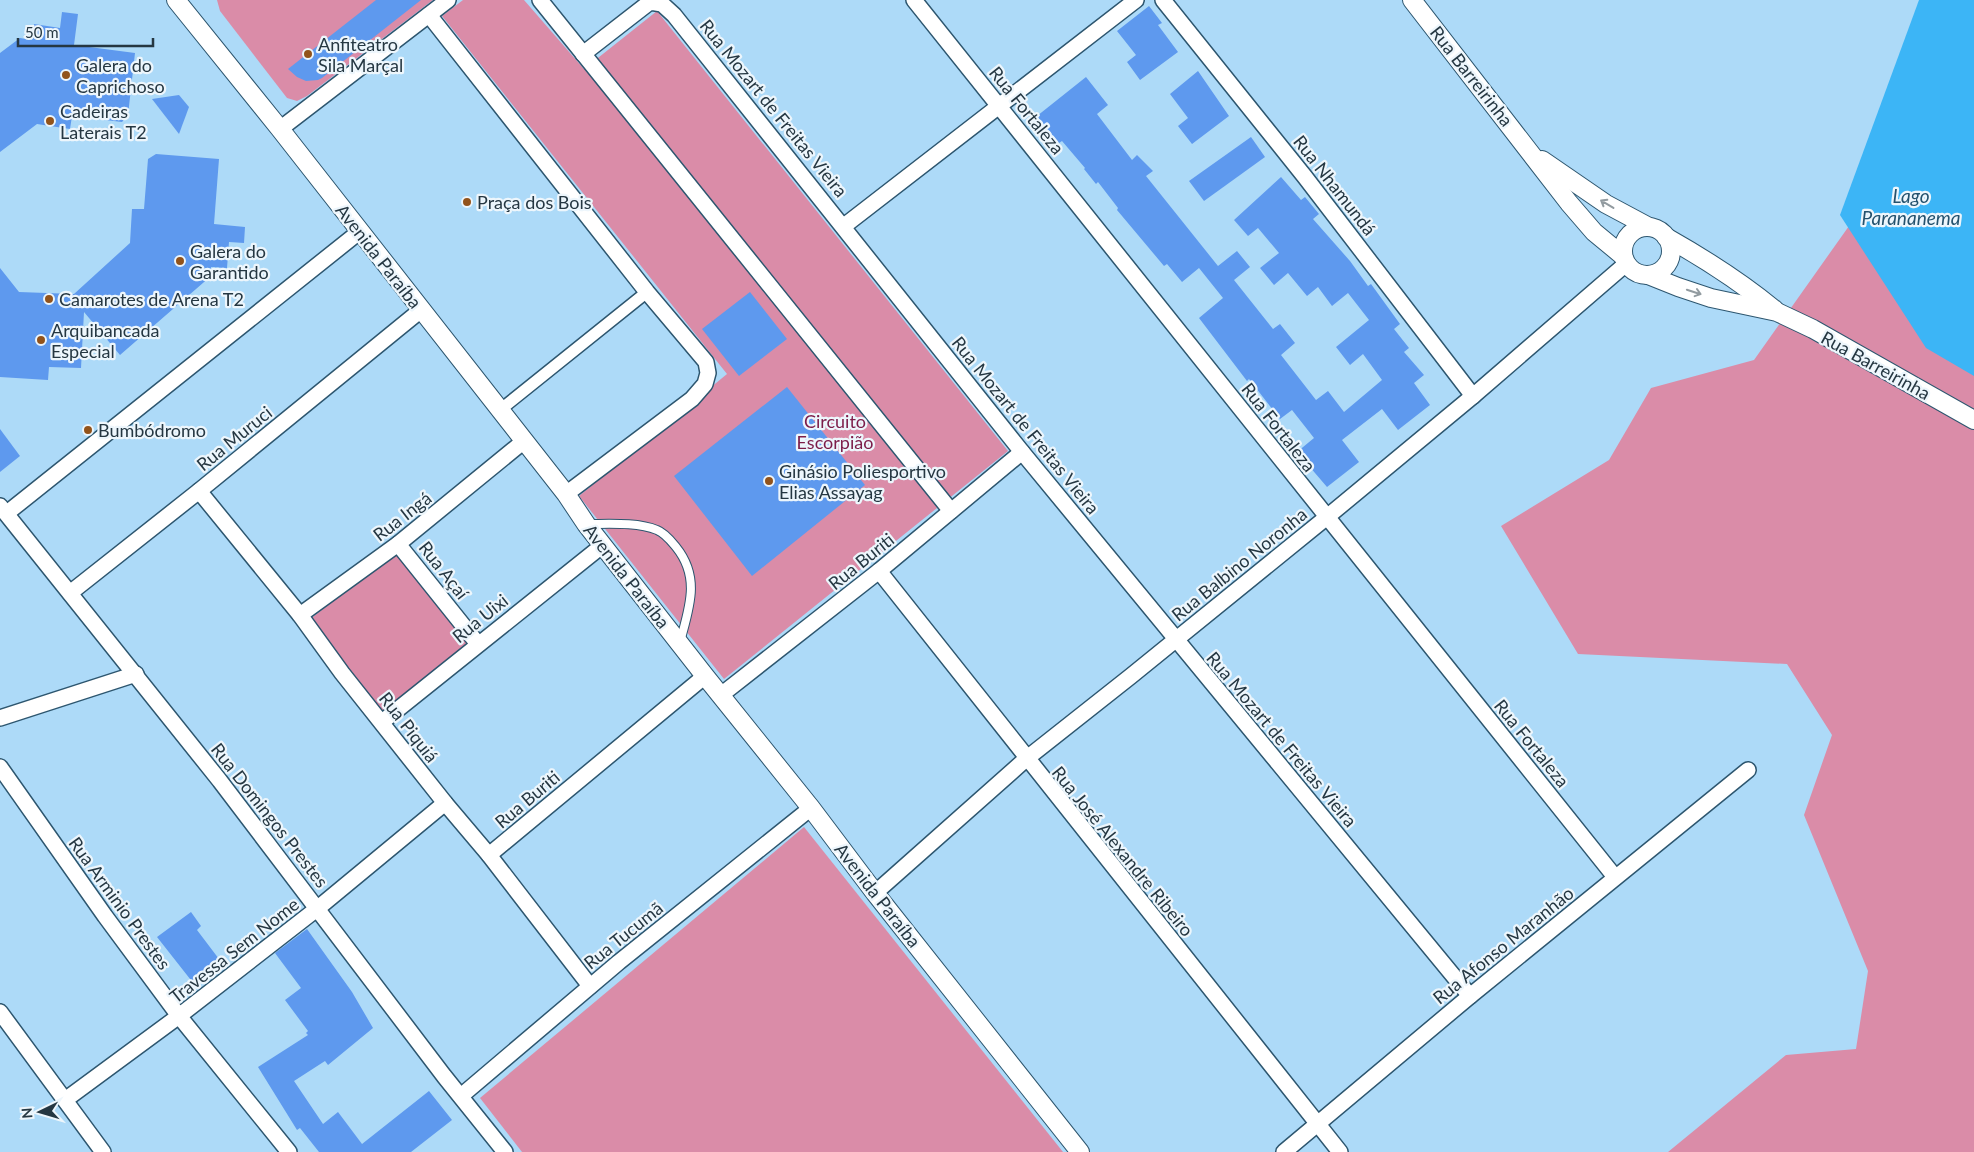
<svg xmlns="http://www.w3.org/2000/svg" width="1974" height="1152" viewBox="0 0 1974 1152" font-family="Lato,sans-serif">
<rect width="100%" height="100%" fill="#addaf8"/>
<g fill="#da8ca8">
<path d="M217,0H433L307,96L297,101L287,98L220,11Z"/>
<path d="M463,0H524L584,69L657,11L1008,451L724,679L579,496L727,374L442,16Z"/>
<path d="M1974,0V1152H1668L1786,1055L1856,1049L1868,971L1804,815L1832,735L1787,664L1578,654L1501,526L1609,460L1651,388L1754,360L1866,202Z"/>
<path d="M396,553L473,644L382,714L310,619Z"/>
<path d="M804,827L1063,1152H522L480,1098Z"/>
</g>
<path fill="#3cb5f6" d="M1919,0H1974V376L1926,348L1840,215Z"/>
<g fill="#5e99ee">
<path d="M376,0H421L322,78L318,80L306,81L297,77L288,69Z"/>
<path d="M1149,6L1162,23L1158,25L1178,52L1140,80L1127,62L1136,55L1117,31Z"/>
<path d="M62,12L78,14L74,45L135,53L128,115L122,122L72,116L70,129L37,124L0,152V53L20,38L32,40L34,24L60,28Z"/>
<path d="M1198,71L1229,116L1192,144L1178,126L1188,118L1170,94Z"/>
<path d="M1086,77L1108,105L1097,114L1132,160L1137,155L1153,171L1146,176L1218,266L1237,251L1250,267L1234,280L1273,329L1280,324L1295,343L1281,355L1316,400L1328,391L1344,412L1382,380L1363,354L1350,365L1336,347L1369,320L1348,293L1332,306L1318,287L1307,296L1288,273L1274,285L1260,268L1279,253L1258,228L1248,236L1234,220L1281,177L1301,200L1305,197L1319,214L1313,219L1350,261L1368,286L1371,284L1400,324L1394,329L1409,348L1404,352L1424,375L1414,383L1430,405L1398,430L1382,409L1342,440L1359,462L1327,487L1297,452L1314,438L1292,410L1280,419L1249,379L1247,381L1199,318L1223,298L1199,268L1182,282L1167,264L1164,266L1117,210L1118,208L1098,182L1096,184L1084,169L1085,168L1062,141L1059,143L1037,116Z"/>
<path d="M179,95L189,107L179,134L152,99Z"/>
<path d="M1251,137L1265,157L1204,201L1189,181Z"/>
<path d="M156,154L219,159L214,224L245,227L244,243L229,242L227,268L211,267V276L120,355L84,312L81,368L49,367L48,380L0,377V268L19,292L74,294L130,243L132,209H144L148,159Z"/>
<path d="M750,292L787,339L739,376L702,329Z"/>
<path d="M787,387L865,485L752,576L674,476Z"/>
<path d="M0,429L20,456L0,472Z"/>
<path d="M191,912L201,926L197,930L222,963L194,984L157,937Z"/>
<path d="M307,929L352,992L373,1028L328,1065L325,1061L294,1081L323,1124L338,1112L362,1144L429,1091L452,1120L411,1152H319L300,1128L297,1130L258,1067L308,1035L306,1033L308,1031L285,1000L301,988L275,953Z"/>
</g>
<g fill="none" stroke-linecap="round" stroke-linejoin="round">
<defs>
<path id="service" d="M588,524C608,524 638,522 657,530C665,533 671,541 676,547C701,578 689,608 680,642"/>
<path id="pedestrian" d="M500,410L647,292"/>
<g id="minor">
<path d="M540,0L951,511"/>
<path d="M914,0L1615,877"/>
<path d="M1163,0L1305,177L1473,396"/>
<path d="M429,15L647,292L706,362L708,373L705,384L692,399L566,494"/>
<path d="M583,54L650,2L662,4L674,15L1022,452L1470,996"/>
<path d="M280,129L448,0"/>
<path d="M844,226L1136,0"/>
<path d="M199,491L300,615L342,673L445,803L489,855L590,986"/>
<path d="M0,506L220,781L444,1076L505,1152"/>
<path d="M7,513L359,232"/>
<path d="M398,544L478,644"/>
<path d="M879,571L1340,1152"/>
<path d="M70,593L199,491L421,310"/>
<path d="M300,615L398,544L524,441"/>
<path d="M721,695L879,571L1022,452"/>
<path d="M0,718L136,674"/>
<path d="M382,722L603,545"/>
<path d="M0,767L105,916L179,1016L289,1152"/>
<path d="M489,855L705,676"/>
<path d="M875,893L1026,759L1131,676L1327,517L1473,396L1627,263"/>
<path d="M0,1012L103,1152"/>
<path d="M461,1096L619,962L811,808"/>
<path d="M65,1100L179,1016L318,908L445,803"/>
<path d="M1284,1152L1470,996L1748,770"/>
</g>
<g id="tertiary">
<path d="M176,0L280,129L566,494L586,524L705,676L811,808L875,893L1080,1152"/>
<path d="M1412,0L1569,203L1594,232L1623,256"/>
<path d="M1542,160L1606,204L1649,227"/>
<circle cx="1647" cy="251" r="24"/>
<path d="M1666,237C1705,259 1741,282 1775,310"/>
<path d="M1648,275L1678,287L1711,298L1777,312L1813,329L1974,420"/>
</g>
</defs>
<use href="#service" stroke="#2d566f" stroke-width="10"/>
<use href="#pedestrian" stroke="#2d566f" stroke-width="14"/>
<use href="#minor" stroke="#2d566f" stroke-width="18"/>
<use href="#tertiary" stroke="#2d566f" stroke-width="20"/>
<use href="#service" stroke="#fff" stroke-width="8"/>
<use href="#pedestrian" stroke="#fff" stroke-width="11"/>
<use href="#minor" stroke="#fff" stroke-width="15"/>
<use href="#tertiary" stroke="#fff" stroke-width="18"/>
</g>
<defs><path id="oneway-shaft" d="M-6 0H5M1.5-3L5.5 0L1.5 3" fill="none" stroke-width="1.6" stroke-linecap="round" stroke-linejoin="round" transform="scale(1.25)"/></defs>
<g stroke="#929ba0">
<use href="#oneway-shaft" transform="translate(1607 204) rotate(-149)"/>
<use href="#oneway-shaft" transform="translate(1694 292) rotate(18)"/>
</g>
<g fill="#92531b" stroke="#edf6fc" stroke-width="2">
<circle cx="308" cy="54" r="5"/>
<circle cx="66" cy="75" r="5"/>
<circle cx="50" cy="121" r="5"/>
<circle cx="467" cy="202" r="5"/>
<circle cx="180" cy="261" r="5"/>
<circle cx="49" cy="299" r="5"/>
<circle cx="41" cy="340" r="5"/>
<circle cx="88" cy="430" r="5"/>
<circle cx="769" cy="481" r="5"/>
</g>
<g text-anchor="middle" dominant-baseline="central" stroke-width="4.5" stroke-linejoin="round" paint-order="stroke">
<g font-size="18" fill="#253742" stroke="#edf6fc" text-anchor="start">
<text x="318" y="44">Anfiteatro<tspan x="318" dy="21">Sila Marçal</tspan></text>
<text x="76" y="65">Galera do<tspan x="76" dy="21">Caprichoso</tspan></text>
<text x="60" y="111">Cadeiras<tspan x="60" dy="21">Laterais T2</tspan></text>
<text x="477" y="202">Praça dos Bois</text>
<text x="190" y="251">Galera do<tspan x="190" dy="21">Garantido</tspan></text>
<text x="59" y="299">Camarotes de Arena T2</text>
<text x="51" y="330">Arquibancada<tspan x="51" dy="21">Especial</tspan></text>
<text x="98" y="430">Bumbódromo</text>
<text x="779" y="471">Ginásio Poliesportivo<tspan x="779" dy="21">Elias Assayag</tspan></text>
</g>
<g font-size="18" fill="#253742" stroke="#edf6fc">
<text transform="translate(1472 76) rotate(52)">Rua Barreirinha</text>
<text transform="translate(774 108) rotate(51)">Rua Mozart de Freitas Vieira</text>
<text transform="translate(1027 110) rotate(51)">Rua Fortaleza</text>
<text transform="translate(1335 185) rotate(52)">Rua Nhamundá</text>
<text transform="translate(379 256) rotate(52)">Avenida Paraíba</text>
<text transform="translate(1876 365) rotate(29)">Rua Barreirinha</text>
<text transform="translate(1026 425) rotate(51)">Rua Mozart de Freitas Vieira</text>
<text transform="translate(1279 427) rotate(52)">Rua Fortaleza</text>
<text transform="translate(234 438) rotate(-39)">Rua Muruci</text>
<text transform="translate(402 516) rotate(-38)">Rua Ingá</text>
<text transform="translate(861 561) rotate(-39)">Rua Buriti</text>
<text transform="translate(1239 564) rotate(-39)">Rua Balbino Noronha</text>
<text transform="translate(444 570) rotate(52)">Rua Açaí</text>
<text transform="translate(627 576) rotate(52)">Avenida Paraíba</text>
<text transform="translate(480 618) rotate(-39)">Rua Uixi</text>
<text transform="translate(409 727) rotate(52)">Rua Piquiá</text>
<text transform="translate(1282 739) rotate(50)">Rua Mozart de Freitas Vieira</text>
<text transform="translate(1532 743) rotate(51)">Rua Fortaleza</text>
<text transform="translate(527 799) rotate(-40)">Rua Buriti</text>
<text transform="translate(270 815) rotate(52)">Rua Domingos Prestes</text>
<text transform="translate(1123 851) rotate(51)">Rua José Alexandre Ribeiro</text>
<text transform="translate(878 895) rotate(52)">Avenida Paraíba</text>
<text transform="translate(120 903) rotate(54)">Rua Arminio Prestes</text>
<text transform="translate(623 935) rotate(-39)">Rua Tucumã</text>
<text transform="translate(1503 945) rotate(-39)">Rua Afonso Maranhão</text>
<text transform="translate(234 950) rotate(-38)">Travessa Sem Nome</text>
</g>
<g font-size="18" fill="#7c1c49" stroke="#edf6fc">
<text x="835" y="421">Circuito<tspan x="835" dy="21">Escorpião</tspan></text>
</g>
<g font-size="19" font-style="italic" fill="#24526e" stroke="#edf6fc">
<text x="1911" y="195">Lago<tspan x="1911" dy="22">Parananema</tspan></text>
</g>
</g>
<g transform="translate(40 1112) rotate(265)" stroke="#edf6fc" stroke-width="4" paint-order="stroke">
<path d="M0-4L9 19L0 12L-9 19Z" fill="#253742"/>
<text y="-8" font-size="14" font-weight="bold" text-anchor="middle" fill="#253742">N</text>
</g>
<path d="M18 38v8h135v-8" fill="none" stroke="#253742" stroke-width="2.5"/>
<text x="25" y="38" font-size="15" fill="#253742" stroke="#edf6fc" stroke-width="4" paint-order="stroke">50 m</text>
</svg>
